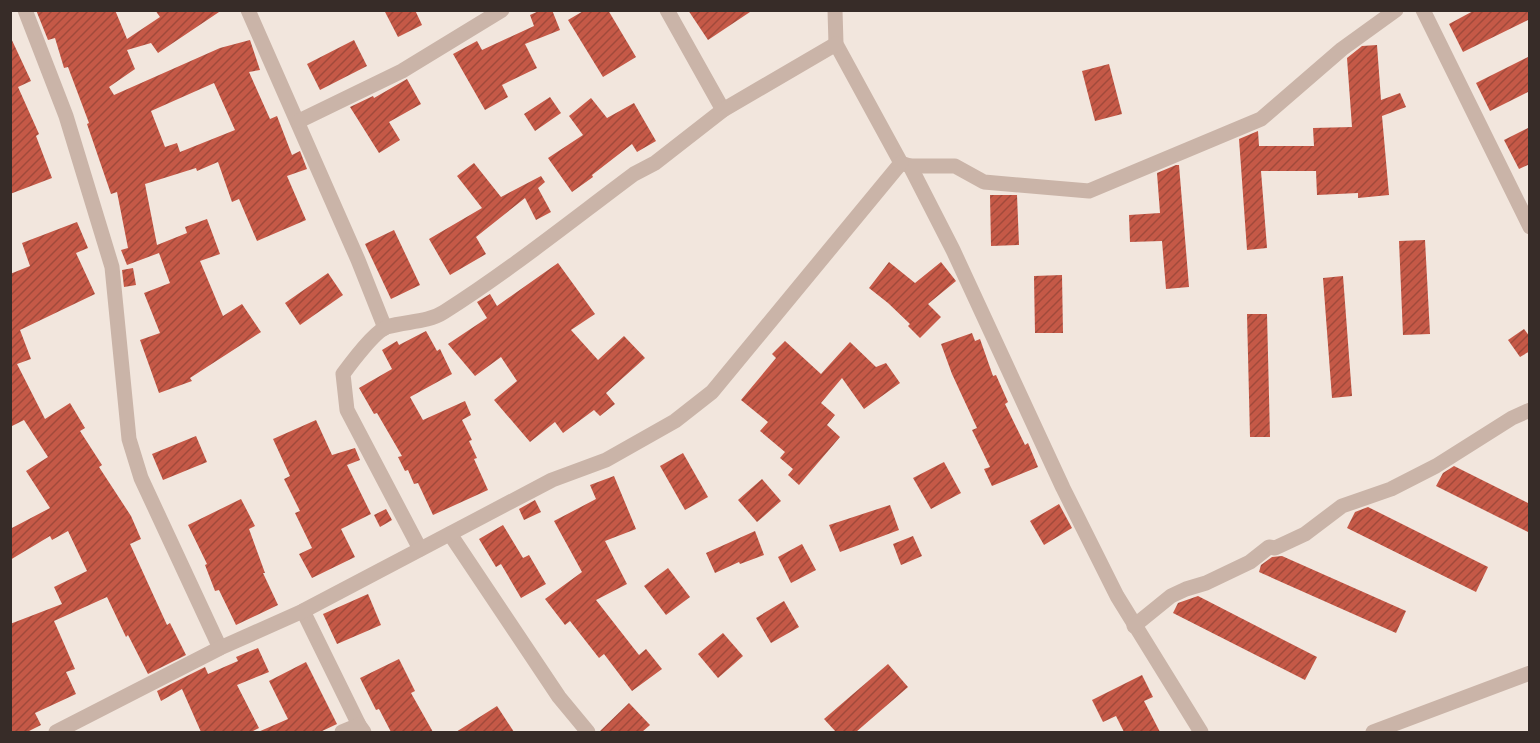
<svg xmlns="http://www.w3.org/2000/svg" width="1540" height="743" viewBox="0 0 1540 743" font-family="'Fira Sans Condensed',sans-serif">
<defs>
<pattern id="building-hatch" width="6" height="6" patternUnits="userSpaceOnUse" patternTransform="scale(1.5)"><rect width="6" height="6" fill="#c55947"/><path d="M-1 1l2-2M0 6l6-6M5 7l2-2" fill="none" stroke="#a14a3b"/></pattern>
</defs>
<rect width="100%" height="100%" fill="#f2e6dd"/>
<g fill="url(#building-hatch)" fill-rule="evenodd">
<path d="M36,10H115L127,39L160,17L155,10H222L158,53L151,43L127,50L135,69L109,87L114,95L220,48L250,40L260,70L249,72L270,119L277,116L292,155L300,151L307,169L287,176L306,220L257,241L239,199L232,202L218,162L197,171L196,168L145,184L157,245L187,233L185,227L207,219L220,254L200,261L223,316L242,304L261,332L190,378L192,381L159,393L140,340L160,333L144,293L170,283L159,253L127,265L121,250L128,248L117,192L111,194L87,124L89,123L68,67L64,68L55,38L48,40ZM214,83L235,130L180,152L177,143L165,147L151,111Z"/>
<path d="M384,10H415L422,25L398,37Z"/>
<path d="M541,10H552L560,30L525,44L537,68L502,85L508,97L485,110L453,54L477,41L482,50L534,26L530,15Z"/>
<path d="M585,10H608L636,57L603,77L568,20Z"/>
<path d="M688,10H753L708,40Z"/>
<path d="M1475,10H1530V19L1463,52L1449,24Z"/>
<path d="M10,36L31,81L18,87L39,134L36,136L52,178L10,194Z"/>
<path d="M354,40L367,66L320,90L307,64Z"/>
<path d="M1377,45L1381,100L1400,93L1406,107L1382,116L1389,195L1358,198V193L1317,195L1316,171H1261L1267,248L1247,250L1239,139L1258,131L1259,146H1314L1313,128L1352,127L1347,58L1362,46Z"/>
<path d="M1530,56V91L1490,111L1476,83Z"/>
<path d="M1109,64L1122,114L1095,121L1082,71Z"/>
<path d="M407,79L421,104L389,122L400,140L379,153L350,107L373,96L374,98Z"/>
<path d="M550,97L561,113L535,131L524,114Z"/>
<path d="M591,98L607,118L634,103L656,141L637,152L632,144L592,175L593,177L572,192L548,158L583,135L569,116Z"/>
<path d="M1530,127V164L1519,169L1504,140Z"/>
<path d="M474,163L501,197L541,176L545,182L538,188L551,212L536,220L525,198L476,237L486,254L450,275L429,239L482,208L457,176Z"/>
<path d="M1176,165H1179L1189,287L1166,289L1162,241L1130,242L1129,215L1160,213L1157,173Z"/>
<path d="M990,195H1017L1019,245L991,246Z"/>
<path d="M77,222L88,248L76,253L95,294L20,330L31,359L17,364L45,419L70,403L85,428L80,431L102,465L99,467L131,516L141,539L130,544L167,625L170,623L186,655L148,674L128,635L126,637L107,597L54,621L75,669L66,672L76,694L35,713L41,725L27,732H10V624L62,604L54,587L87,571L68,531L52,540L50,536L10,560V529L50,508L26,471L48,457L24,420L10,427V274L30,266L22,243Z"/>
<path d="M394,230L420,285L391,299L365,244Z"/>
<path d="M1425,240L1430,334L1403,335L1399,241Z"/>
<path d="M889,262L915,283L941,262L956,281L928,304L941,317L920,338L908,326L910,324L888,303L869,288Z"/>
<path d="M558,263L595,314L571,330L598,360L624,336L645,358L606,393L615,404L600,416L594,410L563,433L555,422L530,442L494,400L517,381L501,357L475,376L448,344L487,318L477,302L490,294L497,306Z"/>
<path d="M133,268L136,285L124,287L122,270Z"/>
<path d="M328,273L343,295L300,325L285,303Z"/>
<path d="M1062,275L1063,333H1035L1034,276Z"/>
<path d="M1343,276L1352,396L1332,398L1323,278Z"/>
<path d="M1247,314H1267L1270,437H1250Z"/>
<path d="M1524,329L1530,337V351L1520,357L1508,340Z"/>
<path d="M426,331L437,351L440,349L452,374L410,397L423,420L465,401L471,415L462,420L472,440L469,441L477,458L474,459L488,490L433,515L418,483L414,484L408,470L405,471L398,457L402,456L377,413L374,414L359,388L392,369L382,350L397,341L399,345Z"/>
<path d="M972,333L975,341L980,339L993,376L996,375L1008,402L1005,404L1025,445L1028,443L1038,467L992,486L984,469L990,467L972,430L977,428L952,374L941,344Z"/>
<path d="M785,341L821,374L850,342L876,367L886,363L900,383L864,409L842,378L821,403L835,415L827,425L840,437L799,485L788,475L793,469L780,458L785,452L760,431L768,422L741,400L776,358L772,354Z"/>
<path d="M316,420L332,455L355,448L360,460L347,465L371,514L341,529L355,557L312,578L299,554L312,548L295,513L300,511L284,479L290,476L273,439Z"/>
<path d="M196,436L207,462L163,480L152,454Z"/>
<path d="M683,453L708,497L685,510L660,466Z"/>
<path d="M944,462L961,493L931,509L913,478Z"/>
<path d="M1454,466L1530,504V533L1436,486L1443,473Z"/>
<path d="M614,476L636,529L605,541L627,584L596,600L639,655L646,649L662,669L632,691L604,654L599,658L570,621L565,625L545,599L582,572L554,521L596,499L590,485Z"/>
<path d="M762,479L781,501L757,522L738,500Z"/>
<path d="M241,499L255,526L249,529L265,573H263L278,605L236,625L219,590L215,591L205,565L207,564L188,525Z"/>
<path d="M535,500L541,512L524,520L519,509Z"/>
<path d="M1059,504L1072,528L1044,545L1030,521Z"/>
<path d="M890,505L899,530L840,552L829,525Z"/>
<path d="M1368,507L1488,567L1476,592L1347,528L1355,512Z"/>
<path d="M386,509L392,520L380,527L374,515Z"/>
<path d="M503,525L523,558L529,555L546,584L521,598L501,564L496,567L479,539Z"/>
<path d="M755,531L764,555L740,564L739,562L715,573L706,553Z"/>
<path d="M913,536L922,556L901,565L893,544Z"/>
<path d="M802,544L816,570L791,583L778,557Z"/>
<path d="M1282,556L1406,611L1396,633L1259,572L1261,565L1272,557Z"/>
<path d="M668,568L690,597L666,615L644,586Z"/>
<path d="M368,594L381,625L337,644L323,614Z"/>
<path d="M1198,596L1317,657L1305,680L1173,613L1178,603Z"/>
<path d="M784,601L799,627L771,643L756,618Z"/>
<path d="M723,633L743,656L718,678L698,654Z"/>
<path d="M258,648L269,672L237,685L259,728L251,732H201L182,689L161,701L157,691L205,667L208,674L238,661L236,657Z"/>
<path d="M399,659L415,691L411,693L433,732H391L379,709L376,710L360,678Z"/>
<path d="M306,662L337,724L320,732H258L288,719L269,681Z"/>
<path d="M888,664L908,687L856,732H836L824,719Z"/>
<path d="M1142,675L1153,697L1144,701L1160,732H1124L1116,716L1103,722L1092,700Z"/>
<path d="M629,703L650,725L642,732H599Z"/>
<path d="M497,706L514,732H456Z"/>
</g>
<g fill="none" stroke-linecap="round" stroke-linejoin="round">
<g stroke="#cab4a8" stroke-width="15">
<path d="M25,10L66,116L112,267L129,439L141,478L220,648"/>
<path d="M248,10L358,260L385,328"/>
<path d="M667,10L723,110"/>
<path d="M835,10L836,44L901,163L910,166L953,250L1063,488L1117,596L1201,732"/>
<path d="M1423,10L1530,227"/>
<path d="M299,121L402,71L502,10"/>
<path d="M910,166H955L984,182L1089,191L1261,119L1342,49L1396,10"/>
<path d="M450,534L559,697L588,732"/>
<path d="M420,549L347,410L343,374C351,363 375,331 387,327C406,321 427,323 444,312C510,270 571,221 634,174L655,163L723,110L836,44"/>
<path d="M303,611L359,725L364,732"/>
<path d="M1134,626L1171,596L1186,589L1206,583L1250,562L1269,547L1275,548L1305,534L1342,506L1391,489L1436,466L1512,418L1530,410"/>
<path d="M56,732L220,648L303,611L552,480L606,460L675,421L712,392L901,163"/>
<path d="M342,732L359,725"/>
<path d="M1373,732L1530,673"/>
</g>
</g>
<rect width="1540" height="743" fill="none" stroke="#372c28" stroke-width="24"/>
</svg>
